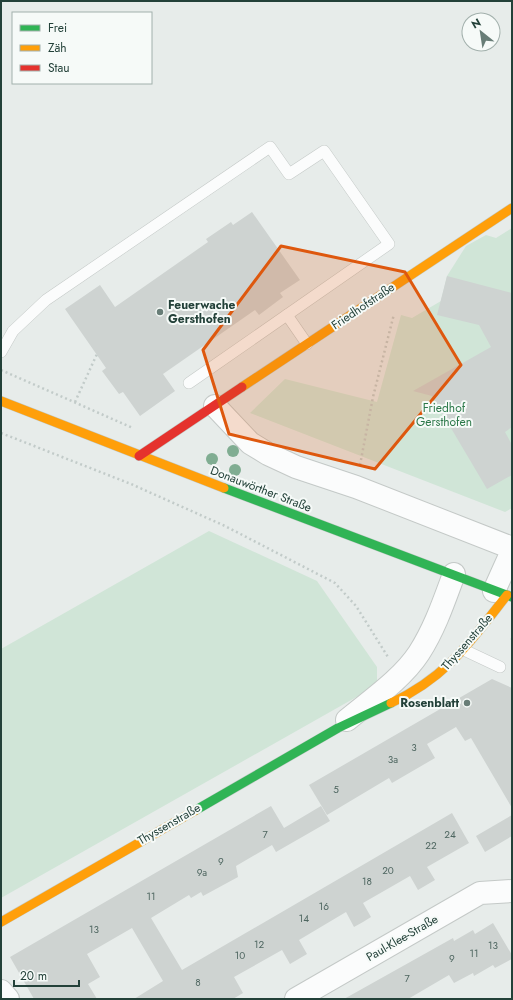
<svg xmlns="http://www.w3.org/2000/svg" width="513" height="1000" viewBox="0 0 513 1000" font-family="Jost,sans-serif">
<rect width="100%" height="100%" fill="#e7ecea"/>
<g fill="#d0e5d7">
<path d="M512,228V508L505,512L250,413L285,379L377,402L401,315L412,318L441,301L447,276L466,246L486,235L496,238Z"/>
<path d="M209,531L317,581L377,667V682L360,695L1,898V649Z"/>
</g>
<g fill="#ced3d1">
<path d="M252,212L300,280L280,293L283,297L259,315L255,310L163,374L175,391L140,416L123,392L119,394L102,371L106,368L65,309L100,285L115,307L208,242L206,239L231,222L233,225Z"/>
<path d="M447,276L512,293V427L505,432L512,445V475L487,489L432,396L413,391L491,347L479,325L437,315Z"/>
<path d="M492,679L512,688V808L471,738L465,741L456,727L427,744L435,758L392,783L389,778L327,815L309,785Z"/>
<path d="M271,806L284,828L321,806L330,821L276,852L272,845L236,866L238,877L203,896L201,892L191,898L189,895L151,918L182,970L452,813L469,843L427,867L435,880L418,890L410,876L363,903L371,917L363,922L354,927L346,912L299,940L307,954L290,964L282,950L234,977L243,993L233,999H134L163,981L132,928L87,954L100,977L88,984L97,999H34L10,957Z"/>
<path d="M512,815V836L485,852L476,836Z"/>
<path d="M493,923L512,955V959L495,968L493,965L474,976L473,973L454,983L449,975L408,999H344L453,938L454,941L473,930L475,934Z"/>
</g>
<g fill="none" stroke-linecap="round" stroke-linejoin="round">
<defs>
<g id="lane">
<path d="M287,315L307,344"/>
<path d="M1,352L13,331L46,300L270,147L289,174L324,151L389,244L189,383"/>
<path d="M464,650L500,667"/>
</g>
<g id="street">
<path d="M215,406L250,443L268,454L296,467L356,487L512,548"/>
<path d="M494,591L512,551"/>
<path d="M347,720C371,700 402,679 419,653C435,628 444,601 454,574"/>
<path d="M1,991L8,999"/>
<path d="M296,999L480,893L512,891"/>
</g>
<g id="fast">
<path d="M224,488L512,597"/>
<path d="M196,810L338,728L391,703"/>
</g>
<g id="slow">
<path d="M242,387L512,208"/>
<path d="M1,401L224,488"/>
<path d="M391,703C447,677 470,642 507,595"/>
<path d="M1,922L196,810"/>
</g>
<path id="jam" d="M139,456L242,387"/>
</defs>
<use href="#lane" stroke="#c4c9c7" stroke-width="12"/>
<use href="#street" stroke="#c4c9c7" stroke-width="24"/>
<use href="#fast" stroke="#c2cac7" stroke-width="10"/>
<use href="#slow" stroke="#c2cac7" stroke-width="10"/>
<use href="#jam" stroke="#c2cac7" stroke-width="10"/>
<g stroke="#c2cbc9" stroke-width="2.5" stroke-dasharray="2 3" stroke-linecap="butt">
<path d="M1,370L133,428"/>
<path d="M75,402L97,354"/>
<path d="M1,433L131,484L225,526L335,583L356,606L388,657"/>
<path d="M360,465L373,397L394,314"/>
<path d="M512,638V641"/>
</g>
<use href="#lane" stroke="#fbfcfc" stroke-width="11"/>
<use href="#street" stroke="#fbfcfc" stroke-width="22"/>
<use href="#fast" stroke="#30b455" stroke-width="9"/>
<use href="#slow" stroke="#ff9f0a" stroke-width="9"/>
<use href="#jam" stroke="#e5322d" stroke-width="9"/>
</g>
<g fill="#80ad92">
<circle cx="233" cy="451" r="6"/>
<circle cx="212" cy="459" r="6"/>
<circle cx="235" cy="470" r="6"/>
</g>
<path fill="#de580e" fill-opacity="0.2" stroke="#de580e" stroke-width="3" stroke-linejoin="round" d="M281,246L405,272L461,365L375,469L229,434L203,350Z"/>
<g fill="#687d77" stroke="#f6faf8" stroke-width="1.5">
<circle cx="160" cy="312" r="4"/>
<circle cx="467" cy="703" r="4"/>
</g>
<g text-anchor="middle" dominant-baseline="central" stroke-width="4" stroke-linejoin="round" paint-order="stroke">
<g font-size="10" fill="#4e6660">
<text x="414" y="747">3</text>
<text x="393" y="759">3a</text>
<text x="336" y="789">5</text>
<text x="265" y="834">7</text>
<text x="450" y="834">24</text>
<text x="431" y="845">22</text>
<text x="221" y="861">9</text>
<text x="388" y="870">20</text>
<text x="202" y="872">9a</text>
<text x="367" y="881">18</text>
<text x="151" y="896">11</text>
<text x="324" y="906">16</text>
<text x="304" y="918">14</text>
<text x="94" y="929">13</text>
<text x="259" y="944">12</text>
<text x="493" y="945">13</text>
<text x="474" y="953">11</text>
<text x="240" y="955">10</text>
<text x="452" y="958">9</text>
<text x="407" y="978">7</text>
<text x="198" y="982">8</text>
</g>
<g font-size="12" font-weight="bold" fill="#234139" stroke="#f6faf8" text-anchor="start">
<text x="168" y="305">Feuerwache<tspan x="168" dy="14">Gersthofen</tspan></text>
<text x="459" y="703" text-anchor="end">Rosenblatt</text>
</g>
<g font-size="12" fill="#234139" stroke="#f6faf8">
<text transform="translate(363 306) rotate(-34)">Friedhofstraße</text>
<text transform="translate(261 489) rotate(21)">Donauwörther Straße</text>
<text transform="translate(467 642) rotate(-49)">Thyssenstraße</text>
<text transform="translate(169 824) rotate(-30)">Thyssenstraße</text>
<text transform="translate(402 938) rotate(-30)">Paul-Klee-Straße</text>
</g>
<g font-size="12" fill="#2c794a" stroke="#f6faf8">
<text x="444" y="408">Friedhof<tspan x="444" dy="14">Gersthofen</tspan></text>
</g>
</g>
<rect width="513" height="1000" fill="none" stroke="#234139" stroke-width="4"/>
<rect x="12" y="12" width="140" height="72" fill="#f6faf8" stroke="#a2b0ac"/>
<rect x="20" y="25" width="20" height="6" fill="#30b455" stroke="#a2b0ac"/>
<text x="48" y="32" font-size="12" fill="#234139">Frei</text>
<rect x="20" y="45" width="20" height="6" fill="#ff9f0a" stroke="#a2b0ac"/>
<text x="48" y="52" font-size="12" fill="#234139">Zäh</text>
<rect x="20" y="65" width="20" height="6" fill="#e5322d" stroke="#a2b0ac"/>
<text x="48" y="72" font-size="12" fill="#234139">Stau</text>
<g transform="translate(481 32) rotate(330)"><circle r="19" fill="#f6faf8" stroke="#a2b0ac"/>
<path d="M0-3L7 15L0 10L-7 15Z" fill="#687d77"/>
<text y="-6" font-size="11" font-weight="bold" text-anchor="middle" fill="#234139">N</text>
</g>
<path d="M14 980v6h65v-6" fill="none" stroke="#234139" stroke-width="2"/>
<text x="20" y="980" font-size="12" fill="#234139" stroke="#f6faf8" stroke-width="3" paint-order="stroke">20 m</text>
</svg>
